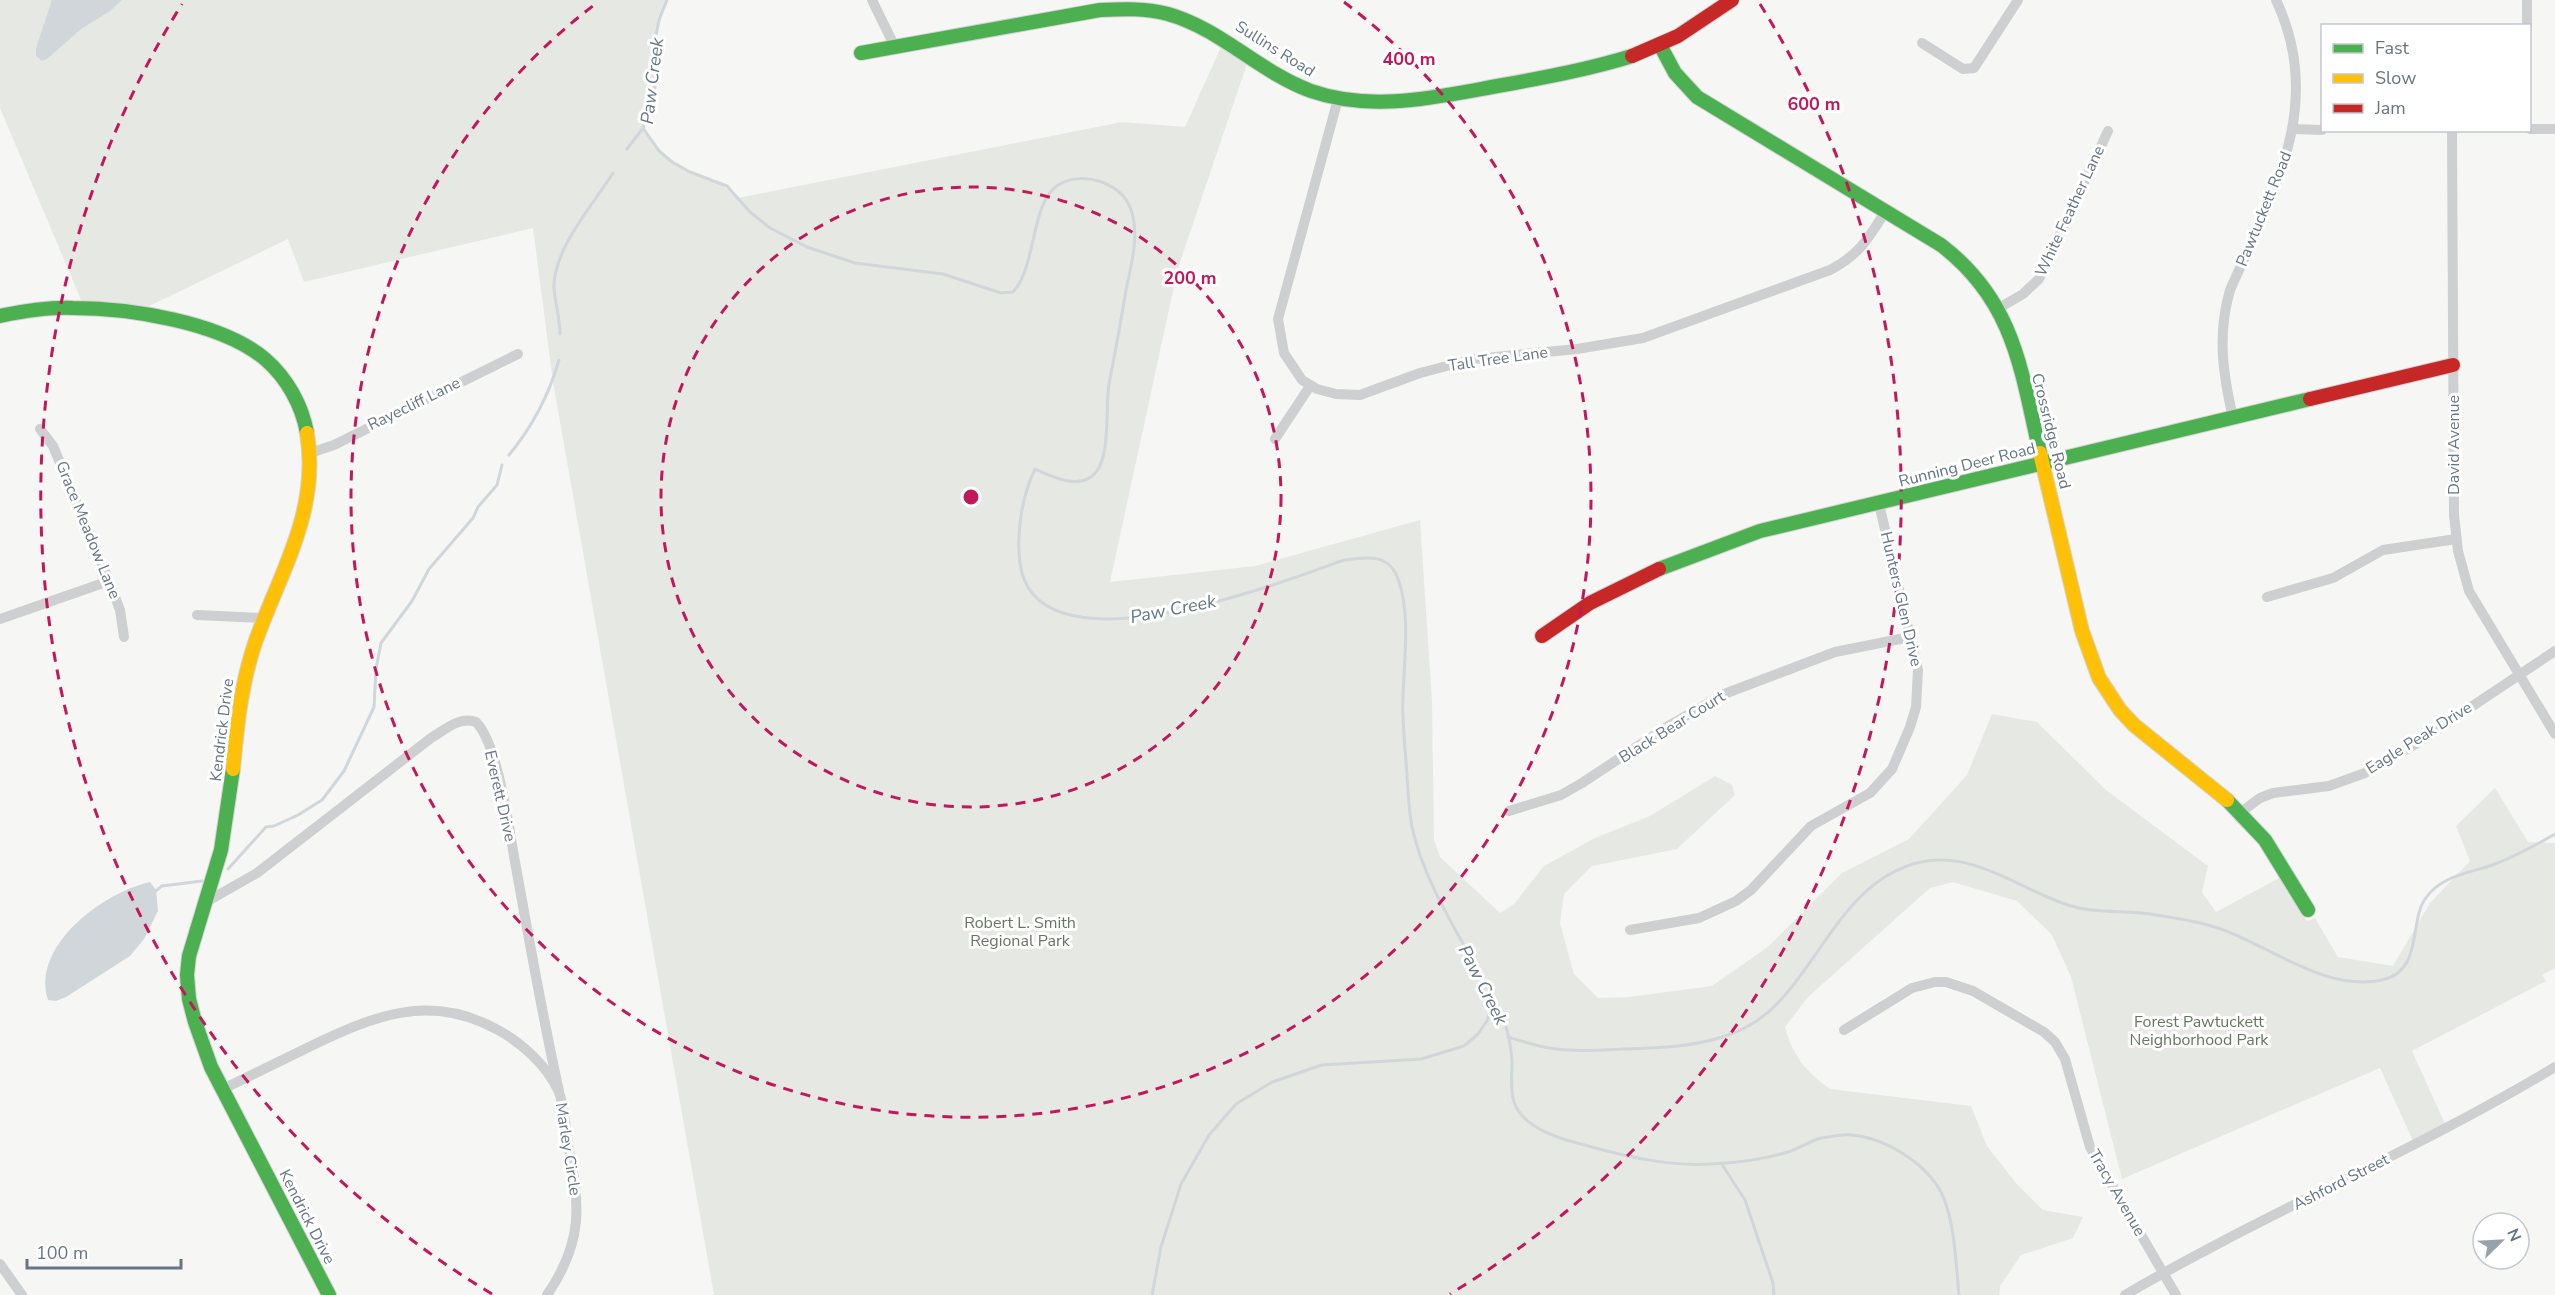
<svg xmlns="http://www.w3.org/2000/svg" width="2555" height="1295" viewBox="0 0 2555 1295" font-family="'Nunito Sans',sans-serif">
<rect width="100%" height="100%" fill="#f6f6f5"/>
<path fill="#e6e9e3" d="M0,0H667L659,20L655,41V87L643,128C656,146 668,160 688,171C707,181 722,181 738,198L1122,122L1185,127L1225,38L1250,55L1178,268L1110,582L1255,566L1420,520L1432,701L1434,840L1440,857L1500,913L1514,904L1544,866L1595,838L1650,816L1715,776L1732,785L1735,795L1677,849L1592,866L1564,894L1560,923L1574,974L1598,998L1629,997L1712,986L1769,946L1842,873L1909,839L1967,775L1992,714L2037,722L2106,790L2208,866L2202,892L2216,912L2281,877L2307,921L2315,918L2338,957L2393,966L2430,903L2470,861L2456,826L2495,788L2528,842L2555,843V968L2542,975L2546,981L2412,1051L2445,1124L2413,1141L2380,1068L2122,1179L2071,977L2052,935L2017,901L1953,882L1930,888L1808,997L1785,1027C1793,1057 1806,1071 1830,1089L1971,1106L1987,1146L2016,1183L2043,1210L2083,1217L2073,1238L2021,1255L2000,1286L1999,1295H714L553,382L533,228L304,282L288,239L137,312L84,307L0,108Z"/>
<g fill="#d0d6da">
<path d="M52,0H122L110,11L81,29L47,59L42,61L36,56V48Z"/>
<path d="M150,882L156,890L158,911L144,939L130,956L66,997L56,1001L48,1000C30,946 104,892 150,882Z"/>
</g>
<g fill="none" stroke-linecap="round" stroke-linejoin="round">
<g stroke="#d0d6da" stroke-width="3">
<path d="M643,128L659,151L672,162L690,172L727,186L750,212L770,228L807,247L855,263L943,274L1001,293L1013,292C1037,266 1030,204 1058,185C1071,177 1088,177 1102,182C1117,188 1128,197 1132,213C1139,237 1131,266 1126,290C1121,321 1115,353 1109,384C1105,407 1112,461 1092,476C1076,489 1051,476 1035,469C1022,496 1016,533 1020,563C1035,679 1282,582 1344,560C1367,557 1389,553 1398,579C1411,614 1404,660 1403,697C1402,715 1404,733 1405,750C1408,776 1407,801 1412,827C1424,882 1456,929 1482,978C1489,991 1499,1006 1504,1020C1508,1032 1511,1048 1512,1061C1512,1075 1510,1089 1514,1102C1522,1126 1554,1137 1577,1143C1620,1155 1667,1167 1712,1164C1737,1163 1764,1159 1788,1152C1800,1148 1810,1141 1821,1138C1830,1137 1842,1134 1851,1135C1887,1138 1932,1166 1945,1201C1955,1230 1956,1264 1959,1295"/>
<path d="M627,149L643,128L655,87V41L659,20L667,0"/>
<path d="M560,334C560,318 555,303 554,288C553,249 593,205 613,173"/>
<path d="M509,455C532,427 549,395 559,360"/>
<path d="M228,869L266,827L274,826L298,815L322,800L344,771L374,707L376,669L381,643L412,601L429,569L473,518L478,507L497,485L502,465"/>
<path d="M153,893L162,886L202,881"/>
<path d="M1508,1037C1524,1042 1539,1047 1556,1049C1577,1052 1601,1050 1623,1049C1659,1048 1697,1047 1731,1034C1752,1026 1771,1012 1785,995C1827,947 1853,877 1921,862C1974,851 2018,888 2065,904C2093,914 2122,910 2150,914C2167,917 2186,919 2204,924C2261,937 2319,993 2382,980C2423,971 2409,923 2425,899C2441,875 2471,873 2495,864C2516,856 2536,845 2555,834"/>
<path d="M1721,1163L1745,1200L1773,1283L1774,1295"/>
<path d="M1152,1295L1161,1247L1181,1184L1209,1135L1236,1104L1272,1082L1322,1065L1421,1059L1464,1046L1478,1034L1487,1021L1494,1000"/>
</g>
<defs>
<g id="fast">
<path d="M1660,45L1675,73L1697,97L1941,245C2014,301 2021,369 2040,453"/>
<path d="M861,53L1100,10C1123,9 1146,8 1168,14C1221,29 1259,72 1311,91C1374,113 1440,96 1503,85C1547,77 1590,69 1632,56"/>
<path d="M0,316C24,311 48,307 73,308C129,308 221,322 265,359C287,378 302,405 307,433"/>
<path d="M1659,569L1760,531L2310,399"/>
<path d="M233,769L221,850L189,956L187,975L189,999L195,1022L211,1067L329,1295"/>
<path d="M2227,800L2265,840L2308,910"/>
</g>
<g id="slow">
<path d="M2040,453L2082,631L2099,678L2120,710L2134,725L2227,800"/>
<path d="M233,769C237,726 241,684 255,643C280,572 320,512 307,433"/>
</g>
<g id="jam">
<path d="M1632,56L1678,36L1732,0"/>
<path d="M2310,399L2453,365"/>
<path d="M1542,636L1590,603L1659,569"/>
</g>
</defs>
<use href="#fast" stroke="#d3d4d4" stroke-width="16"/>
<use href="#slow" stroke="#d3d4d4" stroke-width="16"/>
<use href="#jam" stroke="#d3d4d4" stroke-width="16"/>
<g stroke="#cecfd0" stroke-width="10">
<path d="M872,0L895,47"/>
<path d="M2527,0V26"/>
<path d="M1922,43L1963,69L1974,68L2018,0"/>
<path d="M1338,99L1278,319L1284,353L1302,380L1317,389L1336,394L1360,395L1420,373L1474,359L1577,349L1643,338L1830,270C1859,255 1868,239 1885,212"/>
<path d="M2293,129L2322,130"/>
<path d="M2530,129H2555"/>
<path d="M2452,130L2454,515L2458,551L2469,591L2555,734"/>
<path d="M1999,308L2023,294L2039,279L2108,131"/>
<path d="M2233,418C2223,374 2217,335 2230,290C2272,194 2326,106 2276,0"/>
<path d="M40,429L53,446L109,581L120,610L124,637"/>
<path d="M1275,439L1310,386"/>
<path d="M310,453L334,445L518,354"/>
<path d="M2267,597L2333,578L2383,550L2456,539"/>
<path d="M197,615L264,618"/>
<path d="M0,619L109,581"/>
<path d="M1509,811L1561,795L1582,783L1670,725L1724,694L1835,652L1910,637"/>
<path d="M2241,812L2260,798L2273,793L2329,786L2365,773L2414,745L2555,651"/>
<path d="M206,902L257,873L431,738C445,730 459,716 476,722C498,744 509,829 515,862C529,938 542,1015 559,1091"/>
<path d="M1630,930L1699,918L1736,901L1751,890L1811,826L1870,793L1892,769L1910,727L1916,707L1918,670L1879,504"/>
<path d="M1844,1030L1912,988L1935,982H1946L1973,991L2044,1032L2055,1042L2065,1059L2090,1147L2176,1295"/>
<path d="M223,1089C252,1075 280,1061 309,1047C373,1016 430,992 498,1030C522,1043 546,1065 558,1090C565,1105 565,1127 568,1144C580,1205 584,1241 547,1295"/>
<path d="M0,1264L22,1295"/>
<path d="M2125,1295C2265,1213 2416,1151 2555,1067"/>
</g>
<use href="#fast" stroke="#4caf50" stroke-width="14"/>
<use href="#slow" stroke="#ffc107" stroke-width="14"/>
<use href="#jam" stroke="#c62828" stroke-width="14"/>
</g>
<g fill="none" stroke="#c2185b" stroke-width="3" stroke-dasharray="10 8">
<circle cx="971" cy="497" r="310"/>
<path d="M1344 2A620 620 0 1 1 598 2"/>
<path d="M492 1294A930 930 0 0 1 182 4M1760 4A930 930 0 0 1 1450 1294"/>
</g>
<g text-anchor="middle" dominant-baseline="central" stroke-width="6" stroke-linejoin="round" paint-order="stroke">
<g font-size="16" fill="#667585" stroke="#fff">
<text transform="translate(1275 49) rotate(32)">Sullins Road</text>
<text transform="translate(2264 209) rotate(-68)">Pawtuckett Road</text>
<text transform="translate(2070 211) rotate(-65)">White Feather Lane</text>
<text transform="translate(1498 359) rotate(-8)">Tall Tree Lane</text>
<text transform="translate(414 404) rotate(-26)">Rayecliff Lane</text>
<text transform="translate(2051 431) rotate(76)">Crossridge Road</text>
<text transform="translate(2454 445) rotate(-90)">David Avenue</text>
<text transform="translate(1967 465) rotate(-14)">Running Deer Road</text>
<text transform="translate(88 530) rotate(68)">Grace Meadow Lane</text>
<text transform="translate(1901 599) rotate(77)">Hunters Glen Drive</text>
<text transform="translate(1672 727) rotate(-32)">Black Bear Court</text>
<text transform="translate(222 730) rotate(-83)">Kendrick Drive</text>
<text transform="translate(2419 738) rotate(-32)">Eagle Peak Drive</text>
<text transform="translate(500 796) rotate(77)">Everett Drive</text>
<text transform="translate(568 1149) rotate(81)">Marley Circle</text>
<text transform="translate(2341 1182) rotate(-27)">Ashford Street</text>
<text transform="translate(2117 1193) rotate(60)">Tracy Avenue</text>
<text transform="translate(307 1217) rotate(63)">Kendrick Drive</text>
</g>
<g font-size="16" fill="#647861" stroke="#fff">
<text x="1020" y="923">Robert L. Smith<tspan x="1020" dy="18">Regional Park</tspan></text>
<text x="2199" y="1022">Forest Pawtuckett<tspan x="2199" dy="18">Neighborhood Park</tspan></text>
</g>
<g font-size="18" font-style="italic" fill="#627782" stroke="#fff">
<text transform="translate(652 81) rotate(-83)">Paw Creek</text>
<text transform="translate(1173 609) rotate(-11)">Paw Creek</text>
<text transform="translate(1483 985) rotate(63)">Paw Creek</text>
</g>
</g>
<circle cx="971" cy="497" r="9" fill="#c2185b" stroke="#fff" stroke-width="3"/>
<g font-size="18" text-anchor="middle" font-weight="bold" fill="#c2185b" stroke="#fff" stroke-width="6" stroke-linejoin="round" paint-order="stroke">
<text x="1409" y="65">400 m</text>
<text x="1814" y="110">600 m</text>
<text x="1190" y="284">200 m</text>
</g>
<rect x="2321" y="24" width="210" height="108" fill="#ffffff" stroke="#c2c8ce" stroke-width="1.5"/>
<rect x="2333" y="44" width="30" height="9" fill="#4caf50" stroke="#c2c8ce" stroke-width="1.5"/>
<text x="2375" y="54" font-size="18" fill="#667585">Fast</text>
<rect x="2333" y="74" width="30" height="9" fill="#ffc107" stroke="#c2c8ce" stroke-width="1.5"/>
<text x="2375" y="84" font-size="18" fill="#667585">Slow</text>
<rect x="2333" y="104" width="30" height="9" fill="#c62828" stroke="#c2c8ce" stroke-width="1.5"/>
<text x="2375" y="114" font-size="18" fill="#667585">Jam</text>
<g transform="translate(2501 1241) rotate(66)"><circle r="28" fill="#ffffff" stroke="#c2c8ce" stroke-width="1.5"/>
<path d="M0-4.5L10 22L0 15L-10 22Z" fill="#98a2ac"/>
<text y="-9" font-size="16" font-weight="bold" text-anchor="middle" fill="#667585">N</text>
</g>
<path d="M27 1259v9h154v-9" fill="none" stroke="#667585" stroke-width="3"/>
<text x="36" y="1259" font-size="18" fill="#667585" stroke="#ffffff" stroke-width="4.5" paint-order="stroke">100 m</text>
</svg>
